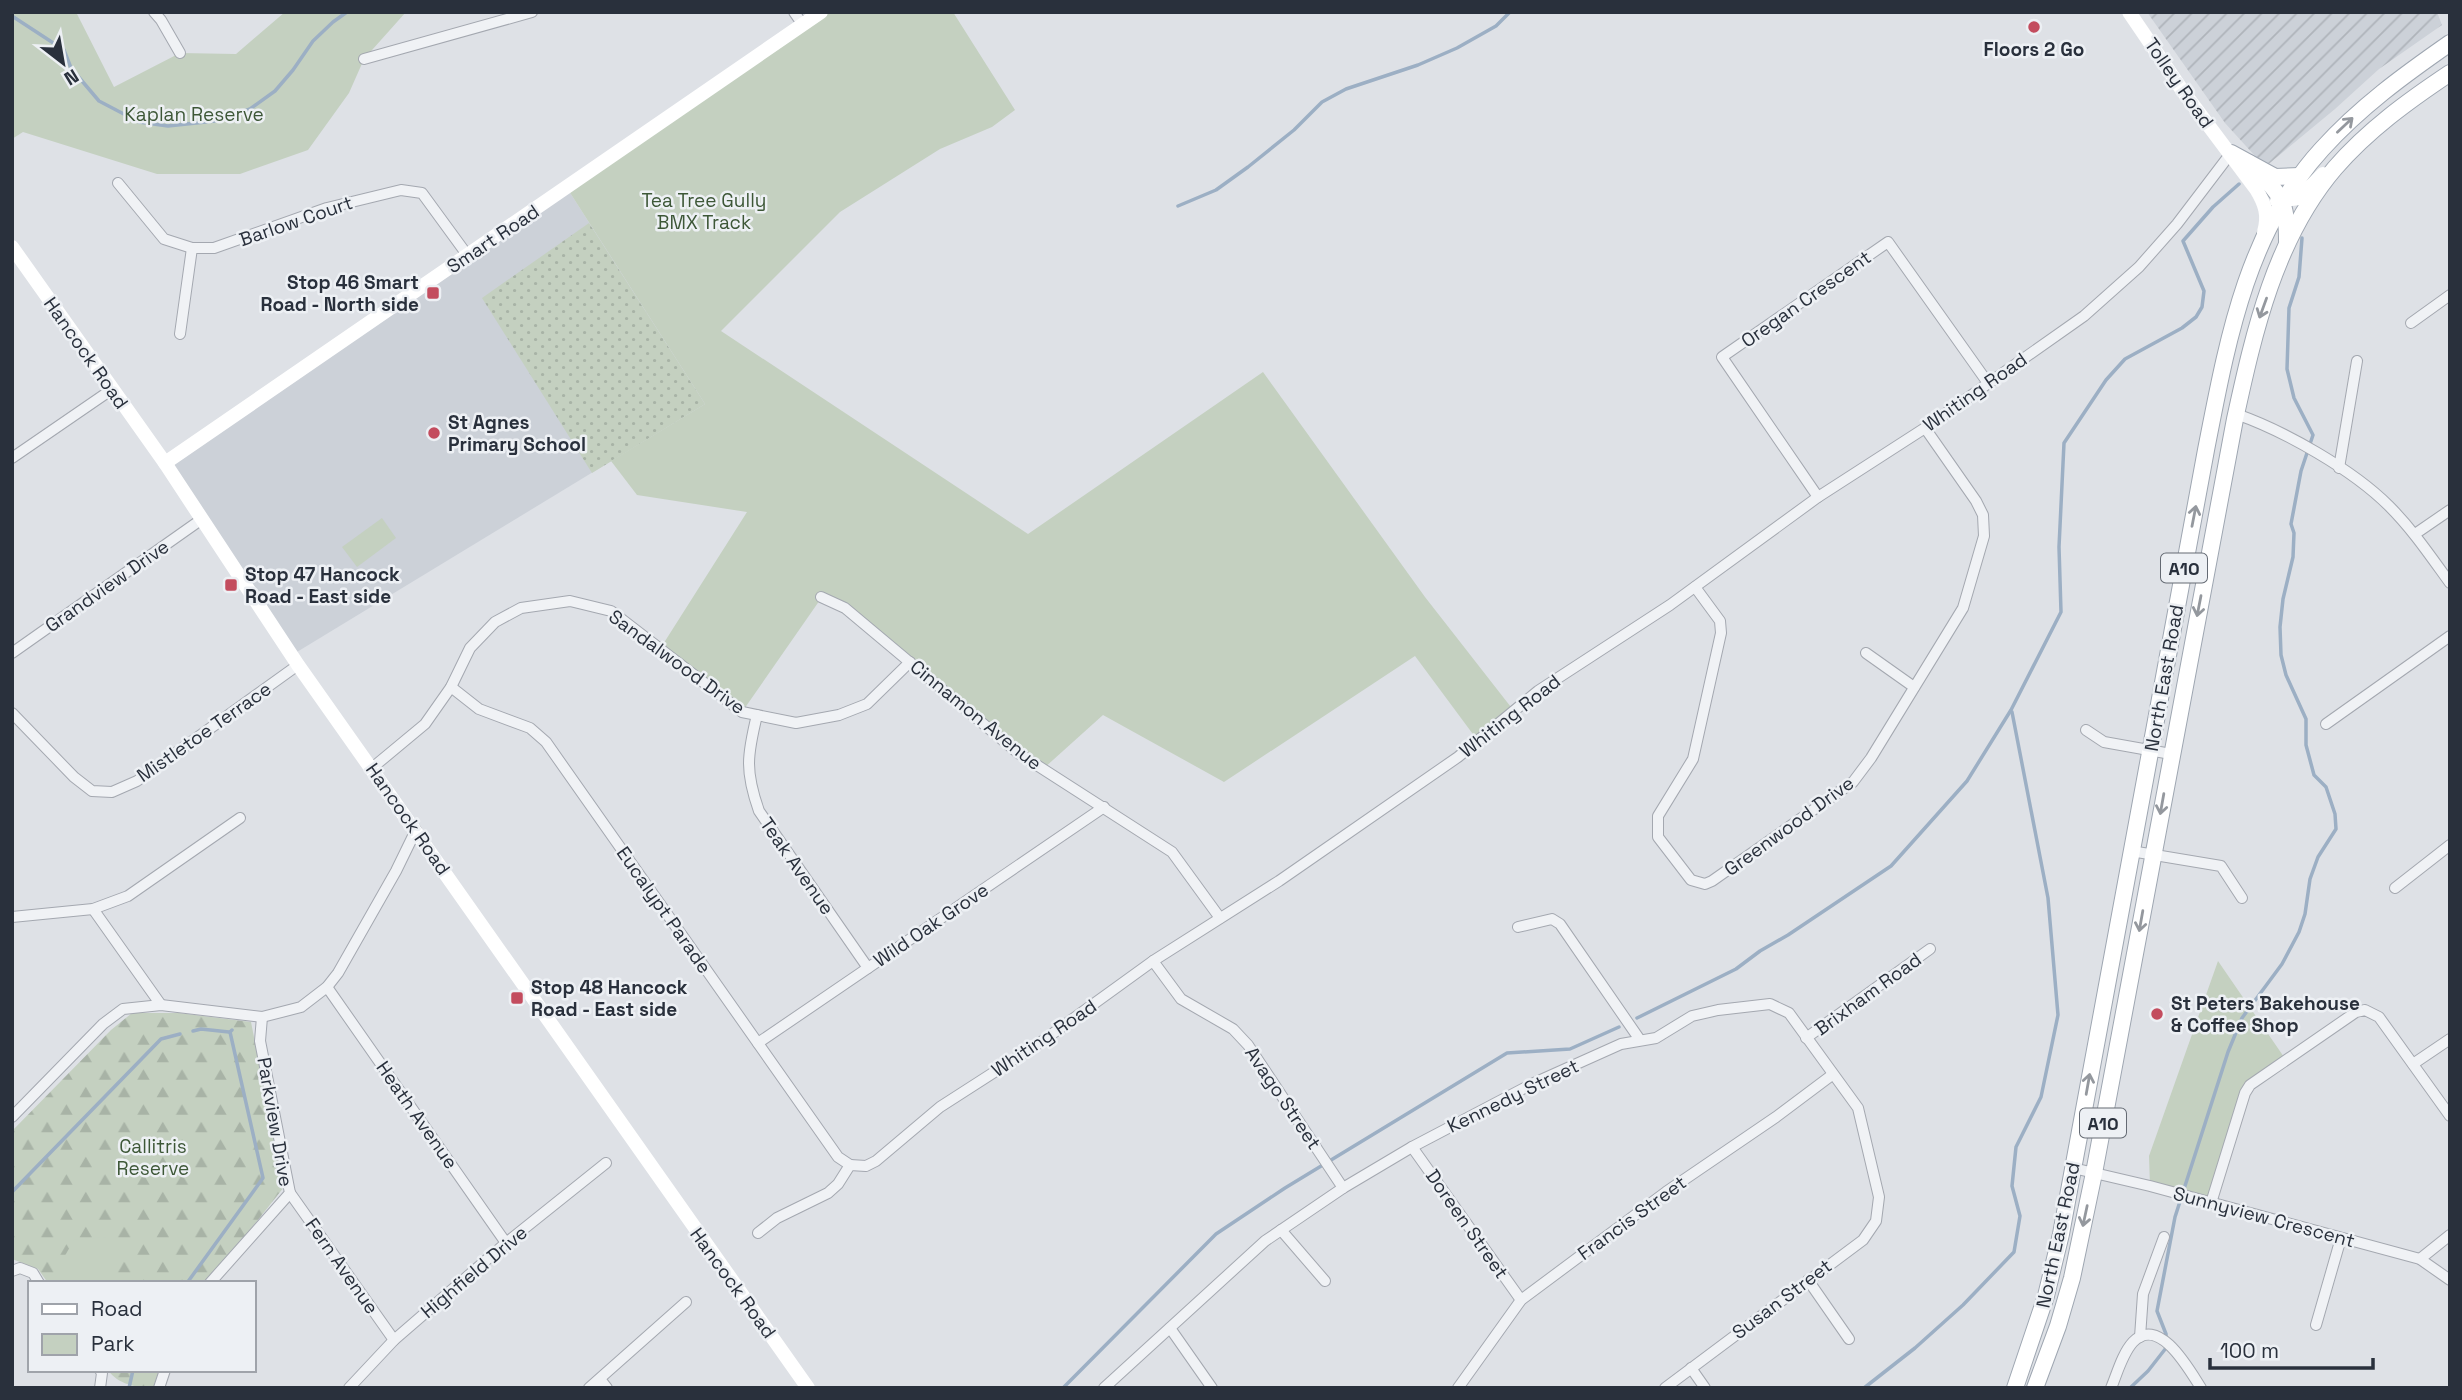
<svg xmlns="http://www.w3.org/2000/svg" width="2462" height="1400" viewBox="0 0 2462 1400" font-family="'Space Grotesk',sans-serif">
<defs>
<pattern id="industrial-furrows" width="10" height="10" patternUnits="userSpaceOnUse" patternTransform="scale(1.75)"><rect width="10" height="10" fill="#ccd1d8"/><path d="M-1 1l2-2M0 10L10 0M9 11l2-2" fill="none" stroke="#afb4ba"/></pattern>
<pattern id="grass-dots" width="8" height="8" patternUnits="userSpaceOnUse" patternTransform="scale(1.75)"><rect width="8" height="8" fill="#c4d0c0"/><path d="M2 2h.1M6 6h.1" fill="none" stroke="#a8b3a6" stroke-width="1.8" stroke-linecap="round"/></pattern>
<pattern id="forest-firs" width="22" height="20" patternUnits="userSpaceOnUse" patternTransform="scale(1.75)"><rect width="22" height="20" fill="#c4d0c0"/><path d="M5 1l3.5 6h-7zM16 11l3.5 6h-7z" fill="#a8b3a6"/></pattern>
</defs>
<rect width="100%" height="100%" fill="#dee1e6"/>
<path fill="#ccd1d8" d="M567,188L705,404L292,655L165,463Z"/>
<path fill="url(#industrial-furrows)" d="M2147,12H2437L2442,25L2379,69L2335,109L2265,167L2225,123Z"/>
<path fill="url(#grass-dots)" d="M589,223L705,404L592,473L482,298Z"/>
<g fill="url(#forest-firs)">
<path d="M132,1013H179L251,1022L284,1187L208,1283H48L38,1269L12,1259V1131L111,1030Z"/>
<path d="M108,1370H159L153,1388C137,1388 117,1384 108,1370Z"/>
</g>
<g fill="#c4d0c0">
<path d="M12,12H76L114,87L180,53L236,54L285,12H406L364,59L349,93L308,150L240,174H157L23,132L12,139Z"/>
<path d="M821,12H953L1015,110L992,127L940,149L840,212L721,331L1028,534L1263,372L1425,597L1514,711L1478,741L1415,656L1224,782L1103,715L1043,769L1018,753L822,597L742,712L660,649L747,512L637,495L611,461L705,404L567,188Z"/>
<path d="M382,518L396,538L357,567L342,547Z"/>
<path d="M2218,961L2286,1060L2250,1085L2211,1203L2150,1186L2149,1156Z"/>
<path d="M107,1237L119,1246L115,1276L109,1283H55L52,1278L74,1240Z"/>
</g>
<g fill="none" stroke-linecap="round" stroke-linejoin="round">
<g stroke="#9cafc4" stroke-width="3.5">
<path d="M12,16L64,50L71,68L99,101L139,122L168,126L215,121L250,109L275,91L293,70L313,41L333,22L347,12"/>
<path d="M1178,206L1216,190L1248,167L1294,130L1322,102L1346,89L1418,65L1457,48L1496,26L1510,12"/>
<path d="M1637,1018L1736,969L1760,951L1788,935L1891,866L1967,781L2011,710L2061,612L2059,547L2064,443L2106,380L2125,359L2182,328L2196,317L2202,307L2204,291L2183,241L2213,207L2239,184"/>
<path d="M193,1031L201,1029L229,1032"/>
<path d="M12,1192L161,1039L180,1034"/>
<path d="M187,1283L263,1178L230,1032L232,1030"/>
<path d="M129,1388L133,1370"/>
<path d="M1063,1388L1216,1234L1285,1188L1507,1053L1570,1049L1619,1027"/>
<path d="M1864,1388L1915,1348L1963,1305L2014,1252L2020,1216L2012,1186L2016,1147L2041,1097L2058,1015L2048,898L2012,712"/>
<path d="M2130,1388L2148,1371L2166,1348V1334L2157,1311L2175,1217L2228,1052L2242,1018L2282,964L2299,932L2305,914L2310,879L2318,857L2336,829L2335,814L2326,787L2314,775L2306,745V719L2286,675L2281,655L2280,627L2283,599L2293,557L2294,533L2291,524L2301,471L2313,435L2294,398L2287,369L2289,308L2299,277L2302,238"/>
</g>
<defs>
<g id="street">
<path d="M154,12L161,20L180,53"/>
<path d="M794,12L803,25"/>
<path d="M364,59L532,12"/>
<path d="M118,183L164,239L192,248H214L327,208L401,190L422,193L468,256"/>
<path d="M2411,323L2450,295"/>
<path d="M180,334L192,248"/>
<path d="M2236,414C2285,431 2353,470 2389,506C2413,530 2431,557 2450,583"/>
<path d="M12,458L111,390"/>
<path d="M2339,468L2357,361"/>
<path d="M1818,497L1722,357L1888,242L1988,383"/>
<path d="M2415,534L2450,510"/>
<path d="M1695,587L1720,621L1721,633L1693,759L1658,816V837L1691,880L1705,884L1712,881L1853,782L1871,758L1963,608L1984,536L1983,515L1976,501L1925,428"/>
<path d="M821,597L845,608L1018,753L1172,852L1220,918"/>
<path d="M12,653L202,519"/>
<path d="M1866,653L1914,687"/>
<path d="M451,687L479,709L530,728L546,742L838,1157L850,1165"/>
<path d="M12,713L74,777L92,791L112,792L137,781L298,665"/>
<path d="M757,715C747,756 745,771 759,811L868,968"/>
<path d="M2326,724L2450,636"/>
<path d="M2086,730L2104,742L2171,754"/>
<path d="M372,768L425,724L451,687L470,648L495,622L521,608L570,601L611,611L742,712L796,723L839,715L867,704L910,662"/>
<path d="M2131,851L2221,866L2242,898"/>
<path d="M2395,888L2450,845"/>
<path d="M93,909L161,1005"/>
<path d="M12,917L93,909L128,896L240,818"/>
<path d="M1518,927L1552,919L1560,924L1640,1040"/>
<path d="M1153,961L1181,999L1233,1029L1248,1045L1343,1188"/>
<path d="M327,987L506,1243"/>
<path d="M1806,1038L1930,949"/>
<path d="M758,1043L1104,807"/>
<path d="M2413,1064L2450,1039"/>
<path d="M12,1117L103,1024L123,1009L161,1005L262,1017L301,1007L327,987L338,973L396,871L416,830"/>
<path d="M1412,1147L1521,1300"/>
<path d="M2073,1168L2150,1186L2420,1259L2450,1280"/>
<path d="M290,1193L394,1340"/>
<path d="M2211,1203L2245,1093L2250,1085L2356,1012L2365,1010L2379,1017L2450,1116"/>
<path d="M1281,1230L1325,1281"/>
<path d="M758,1233L777,1218L828,1193L838,1184L850,1165L866,1166L876,1161L940,1107L1041,1042L1153,961L1279,881L1458,757L1538,691L1670,605L1818,497L1925,428L2084,316L2139,267L2177,224L2231,153"/>
<path d="M2420,1259L2450,1235"/>
<path d="M12,1271L20,1268L33,1273L39,1283"/>
<path d="M1808,1280L1849,1339"/>
<path d="M210,1283L290,1193L260,1041L262,1017"/>
<path d="M2316,1325L2341,1238"/>
<path d="M1170,1328L1212,1388"/>
<path d="M2140,1337L2143,1294L2164,1237"/>
<path d="M1691,1368L1705,1388"/>
<path d="M600,1379L607,1388"/>
<path d="M100,1388L102,1373L100,1370"/>
<path d="M159,1388L165,1370"/>
<path d="M349,1388L394,1340L506,1243L606,1163"/>
<path d="M589,1388L686,1302"/>
<path d="M1104,1388L1265,1241L1343,1188L1412,1147L1534,1083L1621,1044L1656,1038L1692,1016L1718,1010L1770,1004L1789,1013L1858,1108L1879,1197L1876,1221L1863,1240L1665,1388"/>
<path d="M1458,1388L1521,1300L1666,1192L1776,1117L1832,1075"/>
<path d="M2111,1388C2117,1374 2122,1354 2133,1342C2159,1314 2190,1371 2201,1388"/>
</g>
<g id="primary">
<path d="M2231,153L2275,177L2300,176"/>
<path d="M2249,163C2279,194 2287,196 2287,241"/>
<path d="M2015,1388L2046,1296L2061,1234L2206,450C2227,343 2246,232 2322,149C2360,107 2404,75 2450,43"/>
<path d="M2035,1388L2058,1326L2072,1278L2094,1173L2235,419C2254,332 2275,238 2335,168C2368,130 2408,101 2450,73"/>
</g>
</defs>
<use href="#street" stroke="#a4a8b0" stroke-width="12"/>
<use href="#primary" stroke="#9ea6b1" stroke-width="18"/>
<use href="#street" stroke="#f0f2f5" stroke-width="10"/>
<g stroke="#fff" stroke-width="14">
<path d="M2129,12L2182,90L2256,189C2265,204 2269,215 2264,232"/>
<path d="M2277,201L2299,198L2323,174"/>
<path d="M12,247L165,463L298,665L808,1388"/>
<path d="M165,463L821,12"/>
</g>
<use href="#primary" stroke="#fff" stroke-width="16"/>
</g>
<defs><path id="oneway-shaft" d="M-6 0H5M1.5-3L5.5 0L1.5 3" fill="none" stroke-width="1.6" stroke-linecap="round" stroke-linejoin="round" transform="scale(1.75)"/></defs>
<g stroke="#94989e">
<use href="#oneway-shaft" transform="translate(2345 125) rotate(-43)"/>
<use href="#oneway-shaft" transform="translate(2263 308) rotate(110)"/>
<use href="#oneway-shaft" transform="translate(2194 516) rotate(-79)"/>
<use href="#oneway-shaft" transform="translate(2199 606) rotate(101)"/>
<use href="#oneway-shaft" transform="translate(2162 804) rotate(100)"/>
<use href="#oneway-shaft" transform="translate(2141 921) rotate(100)"/>
<use href="#oneway-shaft" transform="translate(2088 1084) rotate(-80)"/>
<use href="#oneway-shaft" transform="translate(2085 1216) rotate(102)"/>
</g>
<g fill="#c34c5e" stroke="#edf0f4" stroke-width="2.5">
<circle cx="2034" cy="27" r="7"/>
<rect x="426" y="286" width="14" height="14" rx="3.5"/>
<circle cx="434" cy="433" r="7"/>
<rect x="224" y="578" width="14" height="14" rx="3.5"/>
<rect x="510" y="991" width="14" height="14" rx="3.5"/>
<circle cx="2157" cy="1014" r="7"/>
</g>
<g text-anchor="middle" dominant-baseline="central" stroke-width="5" stroke-linejoin="round" paint-order="stroke">
<g fill="#edf0f4" stroke="#646a73" stroke-width="2">
<rect x="2161" y="553.5" width="46" height="29" rx="5"/>
<rect x="2080" y="1108.5" width="46" height="29" rx="5"/>
</g>
<g font-size="18" font-weight="bold" fill="#29303c">
<text x="2184" y="568">A10</text>
<text x="2103" y="1123">A10</text>
</g>
<g font-size="19" font-weight="bold" fill="#29303c" stroke="#edf0f4" text-anchor="start">
<text x="2034" y="49" text-anchor="middle">Floors 2 Go</text>
<text x="419" y="282" text-anchor="end">Stop 46 Smart<tspan x="419" dy="22">Road - North side</tspan></text>
<text x="448" y="422">St Agnes<tspan x="448" dy="22">Primary School</tspan></text>
<text x="245" y="574">Stop 47 Hancock<tspan x="245" dy="22">Road - East side</tspan></text>
<text x="531" y="987">Stop 48 Hancock<tspan x="531" dy="22">Road - East side</tspan></text>
<text x="2171" y="1003">St Peters Bakehouse<tspan x="2171" dy="22">&amp; Coffee Shop</tspan></text>
</g>
<g font-size="19" fill="#29303c" stroke="#edf0f4">
<text transform="translate(2179 83) rotate(55)">Tolley Road</text>
<text transform="translate(296 221) rotate(-19)">Barlow Court</text>
<text transform="translate(493 239) rotate(-34)">Smart Road</text>
<text transform="translate(1806 299) rotate(-35)">Oregan Crescent</text>
<text transform="translate(86 353) rotate(55)">Hancock Road</text>
<text transform="translate(1975 392) rotate(-35)">Whiting Road</text>
<text transform="translate(107 586) rotate(-35)">Grandview Drive</text>
<text transform="translate(677 662) rotate(36)">Sandalwood Drive</text>
<text transform="translate(2164 678) rotate(-80)">North East Road</text>
<text transform="translate(976 715) rotate(39)">Cinnamon Avenue</text>
<text transform="translate(1510 716) rotate(-38)">Whiting Road</text>
<text transform="translate(204 732) rotate(-35)">Mistletoe Terrace</text>
<text transform="translate(408 819) rotate(55)">Hancock Road</text>
<text transform="translate(1789 826) rotate(-36)">Greenwood Drive</text>
<text transform="translate(797 866) rotate(55)">Teak Avenue</text>
<text transform="translate(664 910) rotate(55)">Eucalypt Parade</text>
<text transform="translate(931 925) rotate(-34)">Wild Oak Grove</text>
<text transform="translate(1868 994) rotate(-36)">Brixham Road</text>
<text transform="translate(1044 1038) rotate(-34)">Whiting Road</text>
<text transform="translate(1513 1096) rotate(-26)">Kennedy Street</text>
<text transform="translate(1283 1098) rotate(56)">Avago Street</text>
<text transform="translate(417 1115) rotate(55)">Heath Avenue</text>
<text transform="translate(275 1122) rotate(80)">Parkview Drive</text>
<text transform="translate(2264 1217) rotate(15)">Sunnyview Crescent</text>
<text transform="translate(1632 1218) rotate(-36)">Francis Street</text>
<text transform="translate(1467 1224) rotate(55)">Doreen Street</text>
<text transform="translate(2058 1235) rotate(-78)">North East Road</text>
<text transform="translate(342 1266) rotate(55)">Fern Avenue</text>
<text transform="translate(474 1272) rotate(-40)">Highfield Drive</text>
<text transform="translate(733 1283) rotate(54)">Hancock Road</text>
<text transform="translate(1782 1299) rotate(-37)">Susan Street</text>
</g>
<g font-size="19" fill="#3d5737" stroke="#edf0f4">
<text x="194" y="114">Kaplan Reserve</text>
<text x="704" y="200">Tea Tree Gully<tspan x="704" dy="22">BMX Track</tspan></text>
<text x="153" y="1146">Callitris<tspan x="153" dy="22">Reserve</tspan></text>
</g>
</g>
<rect width="2462" height="1400" fill="none" stroke="#29303c" stroke-width="28"/>
<rect x="28" y="1281" width="228" height="91" fill="#edf0f4" stroke="#9fa3aa" stroke-width="2"/>
<rect x="42" y="1304" width="35" height="10" fill="#ffffff" stroke="#9fa3aa" stroke-width="2"/>
<text x="91" y="1316" font-size="21" fill="#29303c">Road</text>
<rect x="42" y="1334" width="35" height="21" fill="#c4d0c0" stroke="#9fa3aa" stroke-width="2"/>
<text x="91" y="1351" font-size="21" fill="#29303c">Park</text>
<g transform="translate(63 63) rotate(149)" stroke="#edf0f4" stroke-width="5" paint-order="stroke">
<path d="M0-5L12 26L0 18L-12 26Z" fill="#29303c"/>
<text y="-10" font-size="19" font-weight="bold" text-anchor="middle" fill="#29303c">N</text>
</g>
<path d="M2210 1358v10h163v-10" fill="none" stroke="#29303c" stroke-width="3.5"/>
<text x="2220" y="1358" font-size="21" fill="#29303c" stroke="#edf0f4" stroke-width="5" paint-order="stroke">100 m</text>
</svg>
